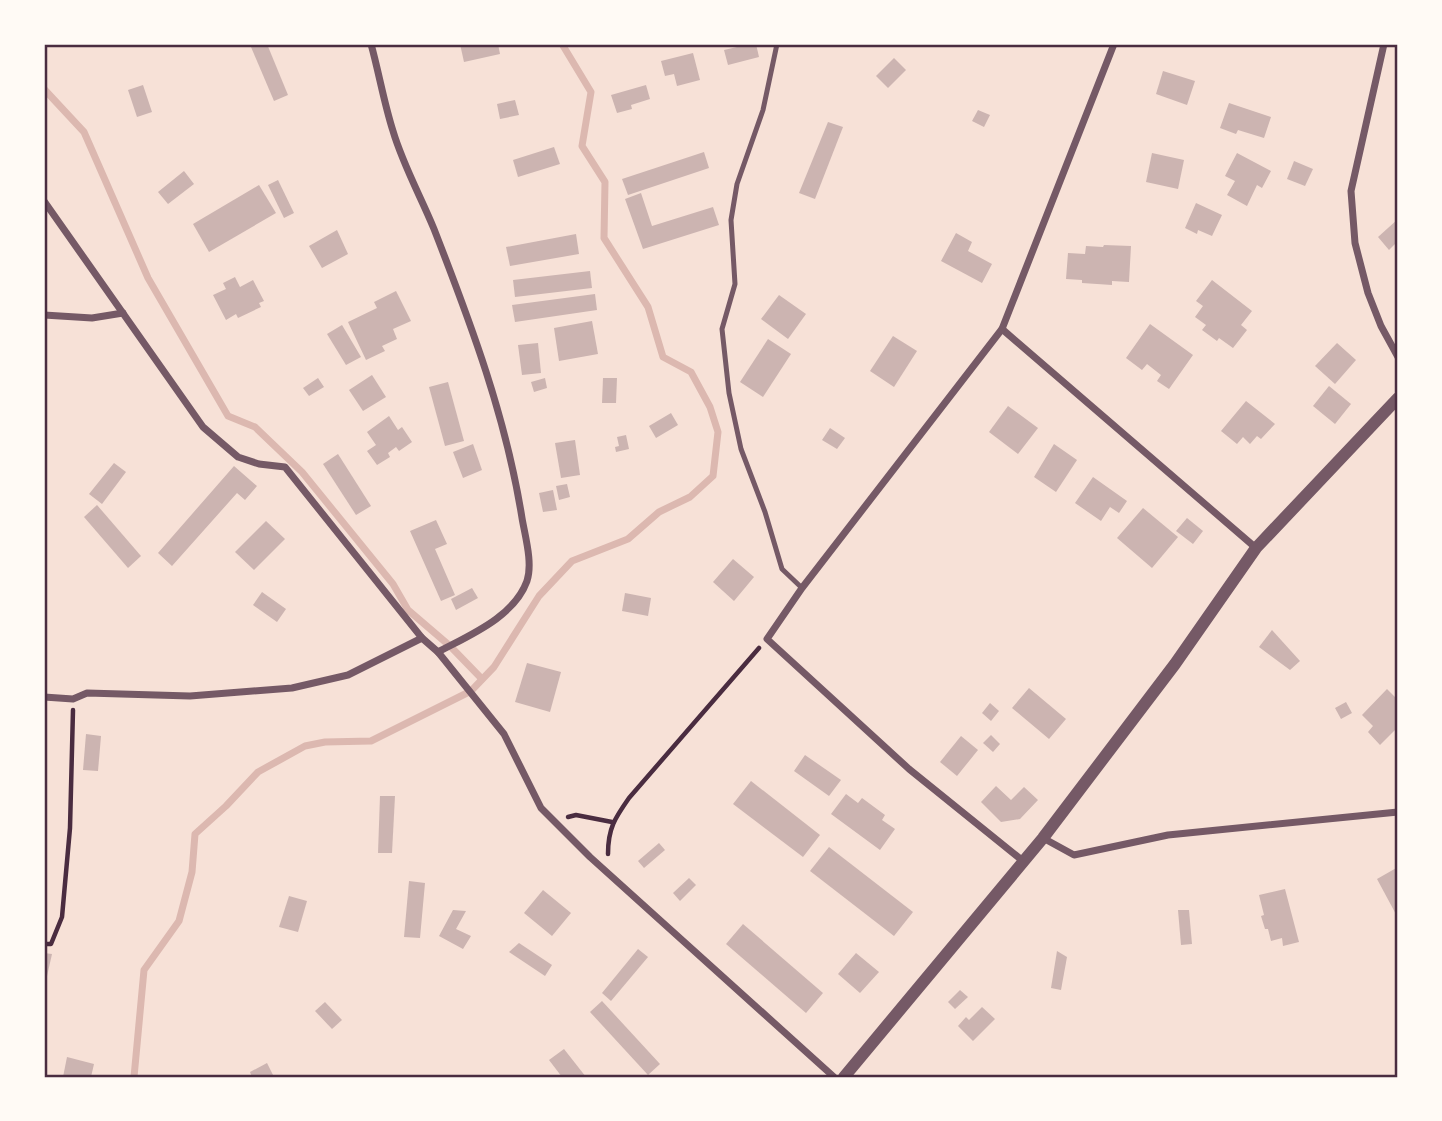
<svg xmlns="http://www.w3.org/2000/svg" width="1442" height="1121" viewBox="0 0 1442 1121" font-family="Montserrat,sans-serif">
<rect width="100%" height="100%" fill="#f7e1d7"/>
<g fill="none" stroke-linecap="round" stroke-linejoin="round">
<g stroke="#dcb8b0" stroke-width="7">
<path d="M44,89L84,132L148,278L228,416L255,427L302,472L393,584L408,610L450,646L482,679"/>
<path d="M134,1077L144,970L179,921L192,872L195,834L226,806L258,772L305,746L325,742L371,741L471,691L494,667L539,596L572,561L628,539L659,512L690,497L713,476L718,432L710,407L691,372L663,357L648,307L604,238L605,182L582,146L591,92L562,44"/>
</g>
</g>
<g fill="#ccb4b1">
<path d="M258,44H267L288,95L274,101L251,47Z"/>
<path d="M460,44H498L500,54L464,62Z"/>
<path d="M750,44H756L759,57L728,65L724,50Z"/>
<path d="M693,53L700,80L677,86L674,74L665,76L661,61Z"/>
<path d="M894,58L906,70L888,88L876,76Z"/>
<path d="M1163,71L1195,81L1187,105L1156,94Z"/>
<path d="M143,85L152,112L137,117L128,90Z"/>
<path d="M646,85L650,99L631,105L632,109L617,113L611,95Z"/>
<path d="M515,100L519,115L500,119L497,104Z"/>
<path d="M1229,103L1271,117L1264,138L1238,130L1236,134L1220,128Z"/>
<path d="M978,110L990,115L984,127L972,121Z"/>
<path d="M828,122L843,127L815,199L799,193Z"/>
<path d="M554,147L560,164L518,177L513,160Z"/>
<path d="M704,152L709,168L628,195L622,179Z"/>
<path d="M1152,153L1184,160L1178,189L1146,182Z"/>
<path d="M1237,153L1271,171L1262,188L1257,185L1247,206L1227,195L1235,181L1225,176Z"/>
<path d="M1294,161L1313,169L1305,186L1287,179Z"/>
<path d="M184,171L194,184L168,204L158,192Z"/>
<path d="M278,180L294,213L284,218L268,185Z"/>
<path d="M259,185L276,213L209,252L193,224Z"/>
<path d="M641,193L652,226L713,207L719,225L643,249L625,199Z"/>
<path d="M1196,203L1222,215L1212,236L1198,230L1197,234L1185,228Z"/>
<path d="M1398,219V241L1389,250L1378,237Z"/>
<path d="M337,230L348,254L322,268L309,246Z"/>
<path d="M956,233L972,242L968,251L992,264L982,283L941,261Z"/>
<path d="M576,234L579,254L510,266L506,247Z"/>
<path d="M1104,245L1131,246L1129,282L1112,281V285L1082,283V280L1066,279L1068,253L1085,254L1086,246L1103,247Z"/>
<path d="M590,271L592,288L515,297L513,280Z"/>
<path d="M235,277L240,287L253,280L264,301L259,303L261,307L238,318L236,314L226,320L213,295L226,289L223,283Z"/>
<path d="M1212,280L1252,311L1241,325L1247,330L1233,348L1219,338L1217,341L1202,330L1206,325L1195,317L1203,306L1196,301Z"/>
<path d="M396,291L411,321L393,329L397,339L382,346L385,351L366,360L348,322L377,308L374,302Z"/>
<path d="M595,294L597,310L515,322L512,305Z"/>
<path d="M779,295L806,314L788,339L761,319Z"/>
<path d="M592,321L598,354L559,361L554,328Z"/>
<path d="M1150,324L1193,355L1169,389L1157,381L1161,375L1147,364L1142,370L1126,358Z"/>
<path d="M342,325L361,357L346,365L327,334Z"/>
<path d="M893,336L917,351L894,387L870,371Z"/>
<path d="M768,339L791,354L763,397L740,382Z"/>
<path d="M538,343L541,373L522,375L518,345Z"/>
<path d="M1337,343L1356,360L1335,384L1315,366Z"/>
<path d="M372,375L386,397L363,411L349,390Z"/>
<path d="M318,378L324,387L309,396L303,388Z"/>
<path d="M545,378L547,388L534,392L531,382Z"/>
<path d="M603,378H617L616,403H602Z"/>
<path d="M448,382L464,441L445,446L429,387Z"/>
<path d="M1329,386L1351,404L1335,424L1313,406Z"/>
<path d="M1246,401L1275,424L1261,439L1257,436L1250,444L1243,437L1237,444L1221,431Z"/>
<path d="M1008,406L1038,428L1018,454L989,432Z"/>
<path d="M671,413L678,425L656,438L649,426Z"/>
<path d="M389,416L398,430L402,427L412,442L399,451L396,447L388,453L390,457L377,465L367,451L376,445L367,432Z"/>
<path d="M830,428L845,438L837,449L822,440Z"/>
<path d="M626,435L629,449L616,452L615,447L619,446L617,437Z"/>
<path d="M575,440L580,475L561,478L555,443Z"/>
<path d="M473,444L482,470L463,478L453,452Z"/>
<path d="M1054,444L1077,460L1056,492L1034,477Z"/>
<path d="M338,454L371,506L356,515L323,464Z"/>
<path d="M114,463L126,472L102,504L89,494Z"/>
<path d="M234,466L257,486L245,500L237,493L172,566L158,553Z"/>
<path d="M1093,477L1127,501L1119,513L1110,507L1101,521L1075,503Z"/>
<path d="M567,484L570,497L559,500L556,486Z"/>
<path d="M553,490L557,510L543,512L539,493Z"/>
<path d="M97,505L141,556L128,568L84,517Z"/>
<path d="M1143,508L1178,537L1152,568L1117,538Z"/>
<path d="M1187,518L1203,531L1193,544L1176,531Z"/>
<path d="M436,520L447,544L435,549L455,595L441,601L410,531Z"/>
<path d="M266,521L285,539L254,570L235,552Z"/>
<path d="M733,559L754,577L734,601L713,582Z"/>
<path d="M472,588L478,598L456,610L451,599Z"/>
<path d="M262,592L286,609L277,622L253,605Z"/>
<path d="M625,593L651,598L648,616L622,611Z"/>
<path d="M1272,630L1300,661L1290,670L1259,647Z"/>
<path d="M527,663L561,672L550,712L515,702Z"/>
<path d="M1029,688L1066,719L1049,739L1012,708Z"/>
<path d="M1387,689L1398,700V727L1380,745L1368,732L1373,726L1362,715Z"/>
<path d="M1346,702L1352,713L1341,719L1335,708Z"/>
<path d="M990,703L999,711L991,721L982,713Z"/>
<path d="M86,734L101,736L98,771L83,770Z"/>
<path d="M991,735L1000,744L993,752L983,743Z"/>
<path d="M961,736L978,750L957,776L940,762Z"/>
<path d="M805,755L841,780L829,796L794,771Z"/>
<path d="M751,781L820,835L803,857L733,804Z"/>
<path d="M996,786L1011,800L1024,787L1038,800L1020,819L1001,822L981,802Z"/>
<path d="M846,794L858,803L862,798L885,815L882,820L895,829L880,850L831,814Z"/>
<path d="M380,796H395L392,853H378Z"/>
<path d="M659,843L665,850L644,868L638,861Z"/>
<path d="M829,847L913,912L894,936L810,871Z"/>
<path d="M1398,867V918L1377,879Z"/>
<path d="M689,878L696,885L680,901L673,893Z"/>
<path d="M409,881L425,883L420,938L404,937Z"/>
<path d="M1285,889L1299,942L1283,946L1282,938L1271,941L1268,929H1265L1261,916L1264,915L1259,895Z"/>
<path d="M543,890L571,913L552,936L524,913Z"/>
<path d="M289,896L307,901L298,932L279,927Z"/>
<path d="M453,910L466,911L456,929L471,936L463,949L439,936Z"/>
<path d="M1178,910H1189L1192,944L1181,945Z"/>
<path d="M743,924L823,993L806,1013L726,944Z"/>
<path d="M519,943L552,965L545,976L509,952Z"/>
<path d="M638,949L648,957L611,1001L602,993Z"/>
<path d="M1057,951L1067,957L1061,990L1051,988Z"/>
<path d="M44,953L52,954L45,985H44Z"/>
<path d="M856,953L879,972L860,993L838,974Z"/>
<path d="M960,990L968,997L955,1009L948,1002Z"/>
<path d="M602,1001L660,1064L648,1075L590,1012Z"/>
<path d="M325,1002L342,1020L332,1029L315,1011Z"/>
<path d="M982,1007L995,1019L973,1041L958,1026L966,1017L969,1020Z"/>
<path d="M564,1049L586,1077H562L549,1060Z"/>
<path d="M67,1057L94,1064L91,1077H63Z"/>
<path d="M267,1063L274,1077H252L250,1072Z"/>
</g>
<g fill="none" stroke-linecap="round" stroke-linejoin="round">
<g stroke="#4a2c40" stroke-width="4.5">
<path d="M568,817L576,815L612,822"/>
<path d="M608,854C608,828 615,818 629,798L759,648"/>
<path d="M44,944H51L62,917L70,828L73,710"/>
</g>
<path stroke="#755966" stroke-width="5" d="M777,44L763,110L737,184L731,220L735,284L722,329L729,393L741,449L765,512L782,569L802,588"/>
<g stroke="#755966" stroke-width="7">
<path d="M371,44C379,73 384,103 393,131C403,165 421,197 434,229C471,324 506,417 522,518C525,536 533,563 527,581C514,617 470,635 438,652"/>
<path d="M1384,44L1351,191L1355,243L1368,293L1381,326L1398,357"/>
<path d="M44,201L203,427L238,457L259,464L285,467L422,638L438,652L504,734L541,808L590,857L834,1077"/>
<path d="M44,315L92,318L123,313"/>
<path d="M1002,329L1256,548"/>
<path d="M44,697L73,699L87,693L190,696L292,688L348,675L422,638"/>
<path d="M1043,838L1074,855L1168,835L1398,812"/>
<path d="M1023,861L909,769L767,639L802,588L1002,329L1114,44"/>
</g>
<path stroke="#755966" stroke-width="12" d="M844,1077L1043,838L1175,664L1256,548L1398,398"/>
</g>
<rect width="1442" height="1121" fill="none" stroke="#fffaf5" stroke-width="91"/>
<rect x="46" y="46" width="1350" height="1030" fill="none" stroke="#4a2c40" stroke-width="2.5"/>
</svg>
